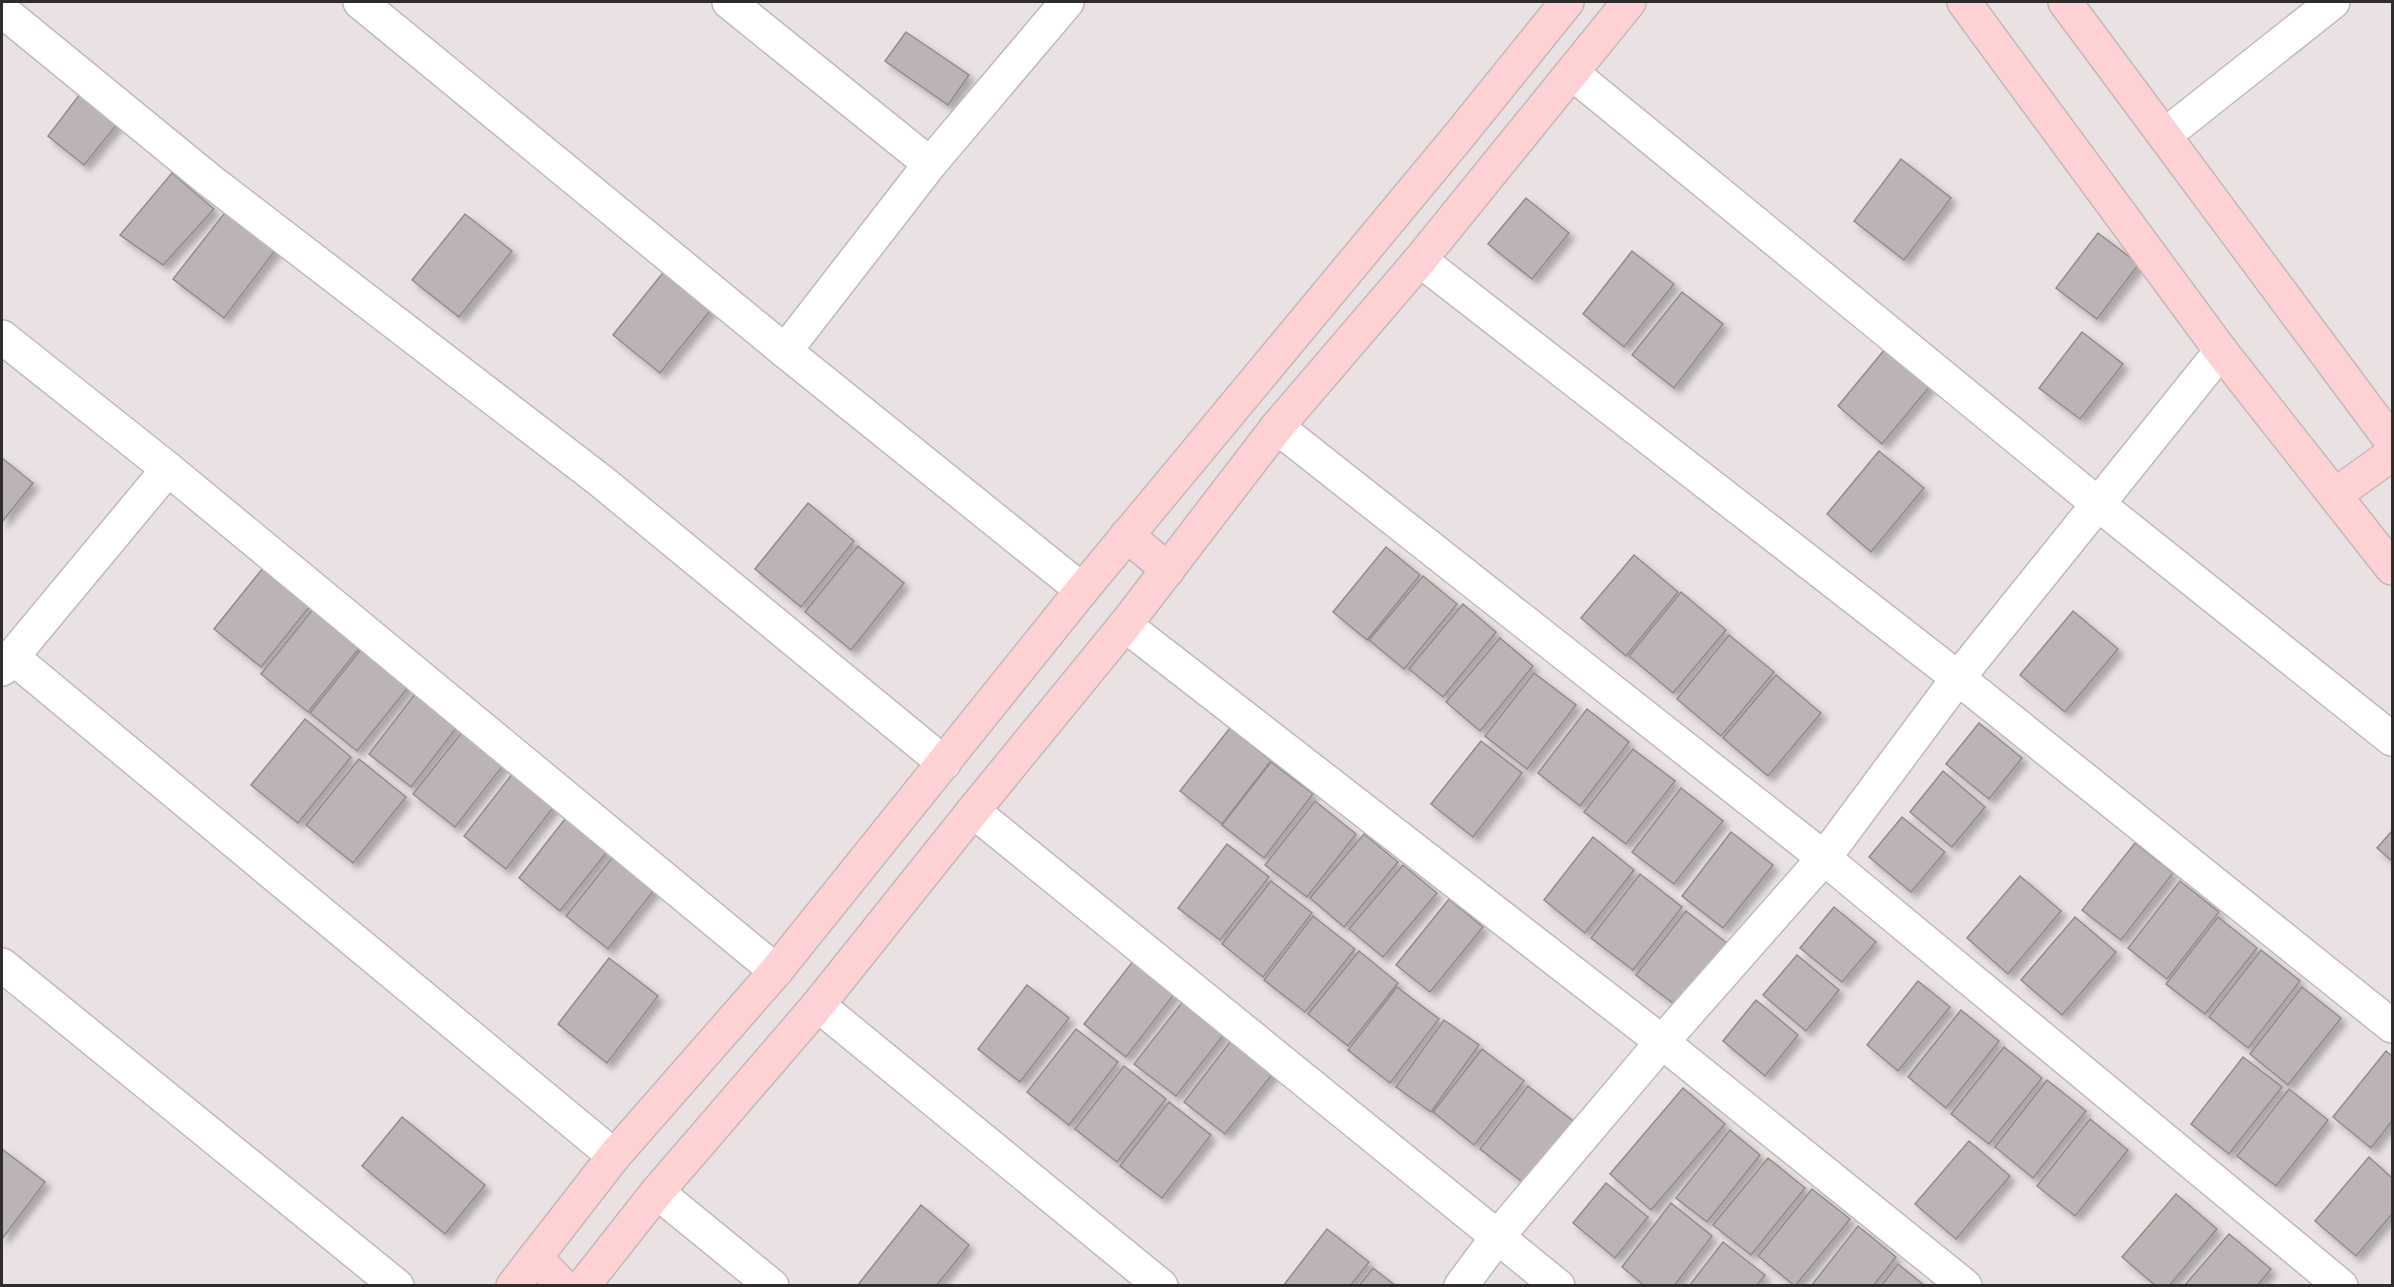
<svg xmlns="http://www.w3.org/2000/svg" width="2394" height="1287" viewBox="0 0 2394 1287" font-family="'Source Serif 4',serif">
<defs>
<filter id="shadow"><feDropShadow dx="5.5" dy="5.5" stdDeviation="3" flood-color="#0004"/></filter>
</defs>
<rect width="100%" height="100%" fill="#eae2e2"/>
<g fill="#bcb4b4" stroke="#928b8b" stroke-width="1.5" filter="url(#shadow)">
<path d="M906,32L969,75L948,105L885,61Z"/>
<path d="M80,94L118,123L84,165L48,136Z"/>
<path d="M1901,159L1951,198L1904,260L1854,221Z"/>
<path d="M172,173L214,209L163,265L120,235Z"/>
<path d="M1526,198L1569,233L1532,279L1488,244Z"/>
<path d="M227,210L277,248L224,318L173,279Z"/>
<path d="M465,214L512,251L459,317L412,280Z"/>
<path d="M2098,233L2139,264L2097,319L2056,288Z"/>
<path d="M1632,251L1674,284L1624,347L1583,314Z"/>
<path d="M666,269L713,307L660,373L613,335Z"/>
<path d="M1682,292L1723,324L1674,388L1632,355Z"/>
<path d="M2082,332L2123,364L2080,419L2039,388Z"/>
<path d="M1890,343L1935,380L1882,444L1838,406Z"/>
<path d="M1879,451L1924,488L1871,552L1827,514Z"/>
<path d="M2,458L33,483L2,522Z"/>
<path d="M808,503L854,541L801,607L755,569Z"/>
<path d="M858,546L904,583L851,650L805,612Z"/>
<path d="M1386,547L1420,575L1367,640L1333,612Z"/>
<path d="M1634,555L1678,592L1626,656L1581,618Z"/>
<path d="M267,563L314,601L261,667L214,629Z"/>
<path d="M1423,576L1457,604L1404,669L1369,640Z"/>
<path d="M1681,592L1726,630L1673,693L1629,656Z"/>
<path d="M1463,604L1496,632L1443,697L1409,669Z"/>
<path d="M314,608L361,646L308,712L261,674Z"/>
<path d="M2073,611L2118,649L2065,712L2020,675Z"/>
<path d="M1729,635L1774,672L1721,736L1677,699Z"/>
<path d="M1500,638L1533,666L1480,731L1446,702Z"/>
<path d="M363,647L410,685L357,751L310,713Z"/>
<path d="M1534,673L1576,705L1527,769L1485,736Z"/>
<path d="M1776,675L1821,713L1768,776L1723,738Z"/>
<path d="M418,690L460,723L411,787L369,754Z"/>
<path d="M1587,709L1629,742L1580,806L1538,773Z"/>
<path d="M305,719L351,757L298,823L251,785Z"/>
<path d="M1979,723L2022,758L1989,799L1946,764Z"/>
<path d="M1230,728L1271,761L1222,824L1180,791Z"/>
<path d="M463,731L505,763L455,827L413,794Z"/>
<path d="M1481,741L1522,773L1473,837L1431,804Z"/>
<path d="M1633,749L1675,781L1626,844L1584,812Z"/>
<path d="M359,759L406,797L353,863L306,825Z"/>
<path d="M1271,762L1313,794L1264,858L1222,825Z"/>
<path d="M1943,771L1985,807L1952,847L1910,812Z"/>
<path d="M513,773L555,805L506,869L464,836Z"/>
<path d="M1681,788L1723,821L1674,884L1632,852Z"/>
<path d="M1315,801L1356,834L1307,897L1265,865Z"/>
<path d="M568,815L610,848L560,911L519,878Z"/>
<path d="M1902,817L1945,852L1911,892L1869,857Z"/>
<path d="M2392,831V861L2377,848Z"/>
<path d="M1731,832L1773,865L1723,928L1682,896Z"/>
<path d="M1364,834L1398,862L1344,927L1310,898Z"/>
<path d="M1593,837L1634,870L1585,933L1544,900Z"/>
<path d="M2135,843L2173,873L2121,940L2082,910Z"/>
<path d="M1227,844L1269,877L1220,940L1178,908Z"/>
<path d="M616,853L658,885L608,949L566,916Z"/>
<path d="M1403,865L1437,893L1383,957L1349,929Z"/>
<path d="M1640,874L1682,907L1633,970L1591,938Z"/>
<path d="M2020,876L2061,911L2008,974L1967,938Z"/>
<path d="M1271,881L1312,913L1263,977L1222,944Z"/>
<path d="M2180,881L2219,912L2167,979L2128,948Z"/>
<path d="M1449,899L1483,927L1430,992L1396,965Z"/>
<path d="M1834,907L1876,942L1842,982L1800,948Z"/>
<path d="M1686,911L1728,944L1678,1007L1636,975Z"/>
<path d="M1313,916L1355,949L1305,1012L1264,980Z"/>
<path d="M2075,917L2116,952L2062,1015L2021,980Z"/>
<path d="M2218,917L2257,948L2205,1014L2166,984Z"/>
<path d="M2261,950L2300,981L2248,1048L2209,1017Z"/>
<path d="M1359,951L1398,983L1348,1046L1308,1014Z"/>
<path d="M1797,955L1839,990L1806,1031L1763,995Z"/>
<path d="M609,958L658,996L607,1063L558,1024Z"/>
<path d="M1134,960L1175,993L1126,1057L1084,1024Z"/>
<path d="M1918,981L1950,1007L1898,1071L1867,1045Z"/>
<path d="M1027,985L1069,1018L1020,1082L978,1049Z"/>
<path d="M1397,987L1439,1019L1390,1083L1348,1050Z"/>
<path d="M2302,987L2341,1018L2288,1085L2250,1054Z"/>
<path d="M1184,1000L1225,1033L1176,1096L1134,1064Z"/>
<path d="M1756,1000L1798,1035L1765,1076L1723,1041Z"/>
<path d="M1961,1010L1999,1041L1946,1108L1908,1077Z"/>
<path d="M1444,1020L1479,1045L1431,1112L1396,1087Z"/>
<path d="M1076,1029L1118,1062L1069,1125L1027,1092Z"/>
<path d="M1233,1038L1275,1071L1225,1134L1184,1102Z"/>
<path d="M2004,1047L2042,1078L1989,1144L1951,1114Z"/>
<path d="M1482,1049L1524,1081L1474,1145L1433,1112Z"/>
<path d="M2386,1051L2392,1056V1121L2371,1148L2333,1117Z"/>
<path d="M2243,1057L2282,1087L2229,1154L2191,1124Z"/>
<path d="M1124,1066L1166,1099L1117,1162L1075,1129Z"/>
<path d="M2047,1080L2086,1111L2033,1178L1995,1147Z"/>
<path d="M1528,1086L1573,1121L1525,1184L1480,1149Z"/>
<path d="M1683,1088L1725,1124L1651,1210L1610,1174Z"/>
<path d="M2289,1089L2328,1120L2276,1186L2237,1156Z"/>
<path d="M1169,1102L1211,1135L1162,1198L1120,1166Z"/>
<path d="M402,1117L485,1185L445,1234L362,1166Z"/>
<path d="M2090,1119L2128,1150L2075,1216L2037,1186Z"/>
<path d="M1730,1130L1760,1155L1707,1222L1676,1198Z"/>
<path d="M1969,1141L2010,1176L1956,1239L1915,1204Z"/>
<path d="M2,1149L45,1182L2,1239Z"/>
<path d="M2369,1157L2392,1178V1214L2356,1256L2315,1221Z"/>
<path d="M1768,1158L1805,1188L1751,1255L1713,1225Z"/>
<path d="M1606,1183L1648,1217L1615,1258L1573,1223Z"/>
<path d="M1812,1189L1850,1219L1795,1286L1758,1256Z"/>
<path d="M2176,1194L2217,1229L2169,1286H2156L2122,1257Z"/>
<path d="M1671,1203L1712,1236L1674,1286H1645L1622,1267Z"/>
<path d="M921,1205L969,1245L936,1286H857Z"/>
<path d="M1858,1226L1896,1257L1873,1286H1811Z"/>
<path d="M1327,1229L1369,1262L1350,1286H1283Z"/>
<path d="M2229,1234L2271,1269L2257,1286H2184Z"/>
<path d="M1723,1242L1765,1275L1756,1286H1689Z"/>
<path d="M1898,1264L1925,1286H1881Z"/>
<path d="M1373,1268L1396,1286H1359Z"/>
</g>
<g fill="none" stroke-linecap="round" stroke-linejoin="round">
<defs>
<g id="street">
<path d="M360,2L785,351L1082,590"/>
<path d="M729,2L930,164"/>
<path d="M4,12L208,179L601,481L944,763"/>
<path d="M1572,73L2098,504L2392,739"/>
<path d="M2165,135L2333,2"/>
<path d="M1420,260L1958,678L2392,1026"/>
<path d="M2,337L168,469L776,971"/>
<path d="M785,351L930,164L1067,2"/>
<path d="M1277,427L1824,858L2341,1286"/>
<path d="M1125,625L1662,1042L1965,1286"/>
<path d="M11,656L614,1156"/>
<path d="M2,669L168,469"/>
<path d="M973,811L1558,1286"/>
<path d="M2,965L397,1286"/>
<path d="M818,1005L1161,1286"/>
<path d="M657,1192L772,1286"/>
<path d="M1461,1286L1498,1236L1662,1042L1824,858L1958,678L2221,351"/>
</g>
<g id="secondary">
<path d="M1964,2L2221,351L2392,568"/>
<path d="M2065,2L2392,442"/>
<path d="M2335,495L2392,454"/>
<path d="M1127,535L1168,570"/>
<path d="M535,1257L563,1286"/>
<path d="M513,1286L614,1156L776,971L1082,590L1458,137L1567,2"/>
<path d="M583,1286L657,1192L818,1005L973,811L1125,625L1277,427L1420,260L1629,2"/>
</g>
</defs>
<use href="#street" stroke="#c0b9b8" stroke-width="36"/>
<use href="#secondary" stroke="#c0b9b8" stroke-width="36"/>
<use href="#street" stroke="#fff" stroke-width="33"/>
<use href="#secondary" stroke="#fed2d4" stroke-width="33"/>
</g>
<rect width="2394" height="1287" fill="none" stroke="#2f2c2c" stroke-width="6"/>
</svg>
